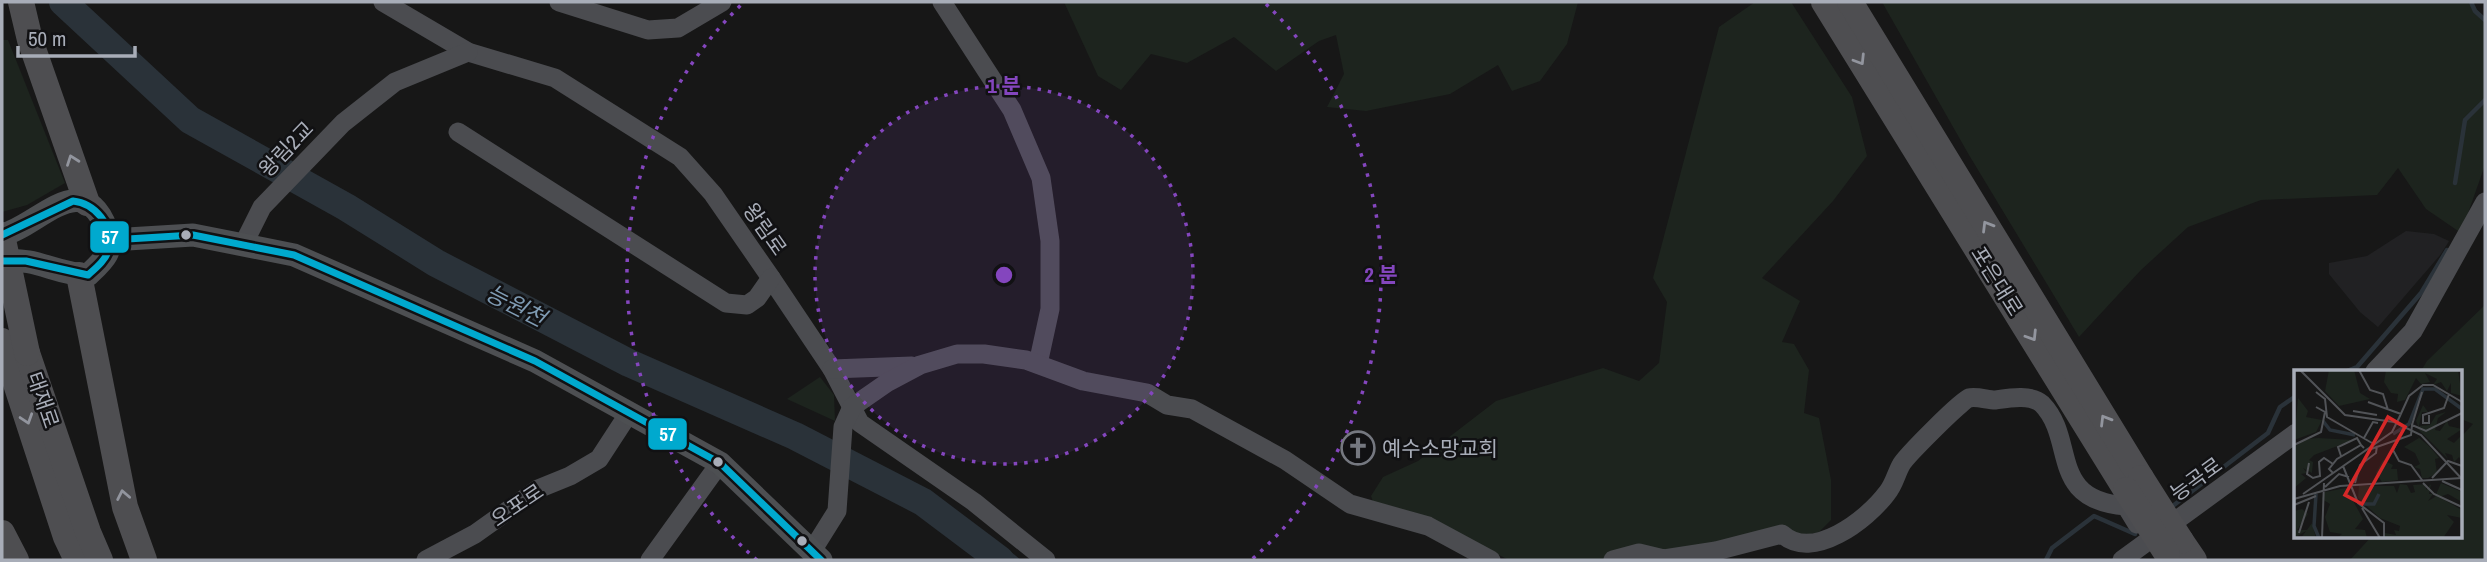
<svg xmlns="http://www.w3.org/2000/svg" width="2487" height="562" viewBox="0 0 2487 562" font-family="'Archivo Narrow','Noto Sans KR',sans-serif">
<rect width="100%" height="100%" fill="#171717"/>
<path fill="#212123" d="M2406,231L2434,234L2449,241L2441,254L2378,327L2360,312L2329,274V263L2367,256Z"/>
<g fill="#1d241e">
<path d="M1064,2H1578L1567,44L1540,81L1512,91L1498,65L1450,94L1366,111L1327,107L1344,74L1336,35L1319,41L1276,71L1234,37L1187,63L1151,54L1121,90L1098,76Z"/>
<path d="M1755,2H1791L1852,97L1867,156L1833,201L1762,278L1800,301L1782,342L1794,344L1809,370L1804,413L1819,418L1831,480V520L1819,532L1794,538L1664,554L1638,549L1601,560H1509L1430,521L1375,507L1371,496L1383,477L1418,461L1496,401L1603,368L1639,381L1659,363L1667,302L1653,278L1719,27Z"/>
<path d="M1882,2H2471L2485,19V165L2461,233L2426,209L2398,168L2377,195L2261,200L2188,227L2141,270L2079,337L1969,155Z"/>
<path d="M2,40H8L65,183L27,205L2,212Z"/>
<path d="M2485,305V560H2350L2372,536H2461V437L2473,424L2461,419V371H2421L2427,361Z"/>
<path d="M820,377L834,395L835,421L787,399Z"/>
</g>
<path fill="#2a3239" d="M891,486C940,504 981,527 1021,560H987L923,502Z"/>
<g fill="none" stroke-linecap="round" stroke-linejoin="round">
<g stroke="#2a3239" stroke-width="4.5">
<path d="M2471,2L2475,11L2485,20"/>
<path d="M2455,183L2465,120L2485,100"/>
<path d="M2347,371L2357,367L2421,293L2447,250"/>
<path d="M2174,505L2268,433L2280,407L2296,396"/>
<path d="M2046,560L2052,548L2094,516L2135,534"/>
</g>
<path stroke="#2a3239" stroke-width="28" d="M63,2L190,120L346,207L436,263L629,363L795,436L923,502L1000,560"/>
<g stroke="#4b4c50" stroke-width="19">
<path d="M383,2L468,52L555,78L680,157L713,194L771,278L832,369L860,423L974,502L1046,560"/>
<path d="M559,2L648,30L678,28L722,2"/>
<path d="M942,2L1012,110L1041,178L1050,241V309L1038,364"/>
<path d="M458,132L726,303L747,305L757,298L771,278"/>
<path d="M243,245L262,207L343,123L395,82L468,52"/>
<path d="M832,369L912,366"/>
<path d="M2375,371L2413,331L2485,202"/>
<path d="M812,551L837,511L843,427L852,407L888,382L920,365L957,354H984L1026,360L1083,381L1147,393L1167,405L1192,409L1285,460L1350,504L1428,526L1491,560"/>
<path d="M426,560L475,534L538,489L570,476L599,459L629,413"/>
<path d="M650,560L720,463"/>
<path d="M1613,560L1639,553L1664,559L1716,551L1782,534C1812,562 1867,520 1887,493C1894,485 1896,474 1901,465C1905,457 1962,400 1969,398C1976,396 1988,400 1995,400C2009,398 2031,394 2042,404C2077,440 2047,500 2126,506L2137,524"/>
<path d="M2122,560L2296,433"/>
</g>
<g stroke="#4d4f52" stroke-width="23">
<path d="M2,235C39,226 83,165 107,230C115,251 103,261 88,275C54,274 38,257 2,261"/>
<path d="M111,240L193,235L294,255L535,361L720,463L821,560"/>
</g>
<g stroke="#4e4e51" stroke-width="26">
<path d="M21,2L30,40L87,203"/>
<path d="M1824,2L2126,490"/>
<path d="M1850,2L2141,478"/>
<path d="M79,275L125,507L144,560"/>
<path d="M2,341L66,537L77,560"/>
<path d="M27,353L88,532L100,560"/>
<path d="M2,533L16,560"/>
<path d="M2181,541L2194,560"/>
</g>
<g stroke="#4e4e51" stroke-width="26">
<path d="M2,235L27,353"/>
<path d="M2141,478L2181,541"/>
<path d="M2126,490L2167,554"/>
</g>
<defs>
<g id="bus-1">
<path d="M2,235L73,201C94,203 115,226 109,249C106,260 96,268 88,275L26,261H2"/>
<path d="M111,240L193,235L294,255L535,361L720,463L821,560"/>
</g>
</defs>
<use href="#bus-1" stroke="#111113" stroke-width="12"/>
<use href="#bus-1" stroke="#00a9ce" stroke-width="7"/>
</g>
<defs><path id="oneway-chevron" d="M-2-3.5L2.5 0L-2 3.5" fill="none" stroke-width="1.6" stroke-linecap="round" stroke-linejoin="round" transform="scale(1.75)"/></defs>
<g stroke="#92959e">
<use href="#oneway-chevron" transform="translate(1860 60) rotate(58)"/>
<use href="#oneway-chevron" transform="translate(72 160) rotate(-110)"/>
<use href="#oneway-chevron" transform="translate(1987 226) rotate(-121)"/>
<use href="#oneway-chevron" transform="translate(2032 336) rotate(58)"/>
<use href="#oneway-chevron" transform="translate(27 419) rotate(72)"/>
<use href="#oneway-chevron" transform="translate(2105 420) rotate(-121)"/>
<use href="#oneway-chevron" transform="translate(123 495) rotate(-101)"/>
</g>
<circle cx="1004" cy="275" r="189" fill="#8446be" fill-opacity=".12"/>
<g fill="none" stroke="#8446be" stroke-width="3.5" stroke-dasharray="3.5 7">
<circle cx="1004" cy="275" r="189"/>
<path d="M757 560A377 377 0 0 1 742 4M1266 4A377 377 0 0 1 1251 560"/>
</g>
<defs>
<symbol id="church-ring" viewBox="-11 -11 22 22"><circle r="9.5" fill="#111113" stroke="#757880" stroke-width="1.5"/><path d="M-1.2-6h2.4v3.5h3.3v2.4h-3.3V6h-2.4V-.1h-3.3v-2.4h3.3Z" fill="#757880"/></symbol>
</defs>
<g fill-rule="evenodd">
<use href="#church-ring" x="1339" y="429" width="38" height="38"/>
</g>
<g fill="#a8adb8" stroke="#111113" stroke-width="2.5">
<circle cx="186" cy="235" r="6"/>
<circle cx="718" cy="462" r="6"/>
<circle cx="802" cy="541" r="6"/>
</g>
<g text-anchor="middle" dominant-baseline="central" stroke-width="5" stroke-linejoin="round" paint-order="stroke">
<g font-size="21" fill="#a8adb8" stroke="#111113">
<text transform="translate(286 149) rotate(-46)">왕림2교</text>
<text transform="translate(765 229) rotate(55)">왕림로</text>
<text transform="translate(1997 281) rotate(58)">포은대로</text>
<text transform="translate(43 400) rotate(71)">태재로</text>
<text transform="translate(2196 479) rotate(-36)">능곡로</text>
<text transform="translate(517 505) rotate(-34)">오포로</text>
</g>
<g font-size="21" fill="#a8adb8" stroke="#111113" text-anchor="start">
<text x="1382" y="448">예수소망교회</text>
</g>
<g font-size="23" font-style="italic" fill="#7f9bb3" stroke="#111113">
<text transform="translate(516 305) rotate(27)">능원천</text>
</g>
</g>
<g transform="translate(2294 370)">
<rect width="168" height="168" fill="#171717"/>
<path d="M35,0H60L66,23L76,29L45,36L31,21ZM92,0H164L168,26L157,23V13L153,21L147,12L139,15L143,9L131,3L136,12L127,14L122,8L111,30L103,32L104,24L97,23L90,12ZM4,28L14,41L12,47L28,50L22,62L0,70ZM129,35L134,42H128L125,56L136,55L142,45L152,42L144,48L141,60L146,61L153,51L155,56L168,59L153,69L160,73L168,65V92L165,87L160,92L158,85L151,83L154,89L121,56L132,60L124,56L122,51ZM116,60L136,77L145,88L141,89L143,103L134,108H128L126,99L120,97L126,94L121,83L110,77L125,68ZM24,68L59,70L20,85L15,90L19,92L18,103L9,98L13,103L7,104L12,108L0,118V77L12,69ZM89,90L99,95L97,99H103L104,110L88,112L82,103ZM147,113L168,122V132L154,124L145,127L168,140V148L153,145L160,152L149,168H91V163L102,165L100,160L105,161L106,156L86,148L64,128L65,116H100L103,123L106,114L113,115L117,123L121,122L119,115L132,114V120L137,114L135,124H139L134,131L141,127ZM52,118L69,149L61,159L71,160L73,168H43L48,164L36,162L31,147L36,134L28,129L31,122ZM8,139L14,144L3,160H13L18,153L22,168H7L12,161L0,168V141Z" fill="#1d241e"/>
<path fill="none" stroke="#2a3239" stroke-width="3.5" d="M29,51L36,60L61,65M99,64L115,54L129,19H141L168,39M22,124L20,156L25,168M68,134H80L85,124"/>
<path fill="none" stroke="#515357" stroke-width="2" d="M6,0L51,45L100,52L127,65L168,109M65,0L76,20L89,24L94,40M22,22L31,29L33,47L78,73M74,32L107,44M59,41L83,45M135,45V53H129V45L150,38L155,24M105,48L115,26L129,15H139L168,32M118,55L128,22M70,68L79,52L84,53M103,72L99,80L105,91L117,95L128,110M0,75L27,62L31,42L22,37M77,79L117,65L118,55L132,61L168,43M47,86L44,77L63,68L67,75M15,93L13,104L19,108L26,106L25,92L30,88L39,94M49,96L64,133L90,153V168M39,103L35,99L43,89L67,75L70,78M138,108L154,91L168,96M148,111L168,120M61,113L66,95L82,83L83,76M129,113L140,124L168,137M31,117L45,104L55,107M9,124L98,62L105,48M0,129L46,116L168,108M0,135L22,126M68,138L86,168M5,163L15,132M28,168L30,113"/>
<path fill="#d62828" fill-opacity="0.15" stroke="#d62828" stroke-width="3.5" d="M94,47L111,57L68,134L51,125Z"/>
<rect width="168" height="168" fill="none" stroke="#a8adb8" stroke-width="3.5"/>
</g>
<circle cx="1004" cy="275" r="10" fill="#8446be" stroke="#111113" stroke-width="3.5"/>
<g font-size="21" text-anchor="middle" font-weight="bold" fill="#8446be" stroke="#111113" stroke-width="5" stroke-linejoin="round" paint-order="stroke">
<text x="1004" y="93">1 분</text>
<text x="1381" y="282">2 분</text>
</g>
<g stroke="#111113" stroke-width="2.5">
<rect x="89" y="220" width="41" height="34" rx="7" fill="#00a9ce"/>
<rect x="647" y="417" width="41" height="34" rx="7" fill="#00a9ce"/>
</g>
<g font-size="19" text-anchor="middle" font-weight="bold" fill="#fff">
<text x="110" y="244">57</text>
<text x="668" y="441">57</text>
</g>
<rect width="2487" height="562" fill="none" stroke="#a8adb8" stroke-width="7"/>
<path d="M18 46v10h117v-10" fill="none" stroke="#a8adb8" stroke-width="3.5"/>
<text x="28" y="46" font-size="21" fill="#a8adb8" stroke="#111113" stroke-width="5" paint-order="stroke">50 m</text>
</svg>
